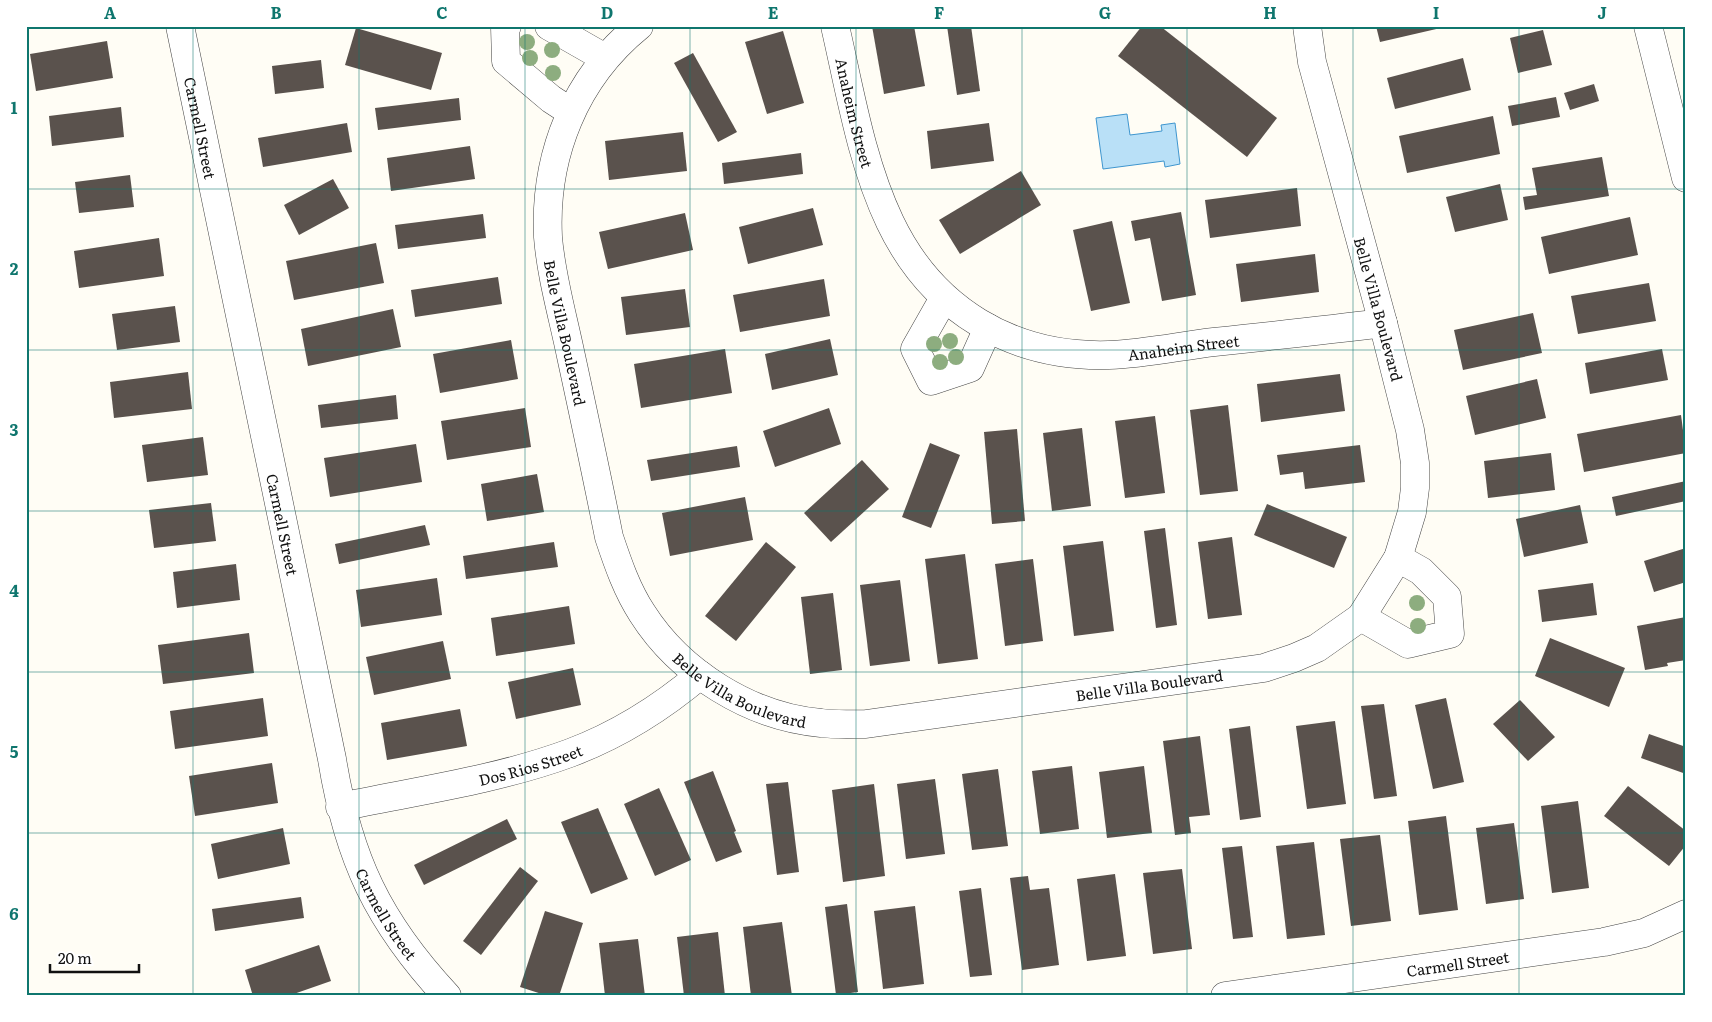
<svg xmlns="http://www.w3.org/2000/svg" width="1712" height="1022" viewBox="0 0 1712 1022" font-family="Literata,serif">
<rect width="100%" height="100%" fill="#fffdf5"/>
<path fill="#b9e0f7" stroke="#3f96cf" d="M1127,114L1130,135L1162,131L1161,125L1175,123L1180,164L1165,167L1164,161L1103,169L1096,118Z"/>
<g fill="#5a524d">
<path d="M872,26H914L925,86L884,94Z"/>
<path d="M947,26H971L980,91L957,95Z"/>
<path d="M1142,26H1160L1277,118L1247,157L1118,56Z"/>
<path d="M1376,26H1445V27L1380,42Z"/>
<path d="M356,28L442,53L431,90L345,65Z"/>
<path d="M1543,30L1552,65L1518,73L1510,38Z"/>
<path d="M783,31L804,103L767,114L745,42Z"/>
<path d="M107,41L113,78L36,91L30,54Z"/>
<path d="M693,53L737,132L718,142L674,63Z"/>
<path d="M1463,58L1471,90L1395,109L1387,78Z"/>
<path d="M321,60L324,88L275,94L272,66Z"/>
<path d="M1594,84L1599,101L1570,110L1564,93Z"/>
<path d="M1556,97L1560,117L1512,126L1508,106Z"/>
<path d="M459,98L461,120L378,130L375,108Z"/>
<path d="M121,107L124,137L52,146L49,116Z"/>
<path d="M1493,116L1500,154L1407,173L1399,136Z"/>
<path d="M347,123L352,152L263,167L258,138Z"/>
<path d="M989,123L994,161L931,169L927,131Z"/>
<path d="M683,132L687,171L609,180L605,141Z"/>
<path d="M470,146L475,179L391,191L387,158Z"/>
<path d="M801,153L803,174L724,184L722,163Z"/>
<path d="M1602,157L1609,196L1525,210L1523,197L1537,195L1532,168Z"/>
<path d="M1021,171L1041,205L960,254L939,220Z"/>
<path d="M130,175L134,207L79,213L75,182Z"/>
<path d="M333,179L349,208L299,235L284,205Z"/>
<path d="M1500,184L1508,220L1455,232L1446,197Z"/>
<path d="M1297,188L1301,226L1210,238L1205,200Z"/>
<path d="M813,208L823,245L748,264L739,227Z"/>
<path d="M1181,212L1196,295L1162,301L1150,238L1135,241L1131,221Z"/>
<path d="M685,213L693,250L608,269L599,232Z"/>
<path d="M483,214L486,238L398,249L395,225Z"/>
<path d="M1630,217L1638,255L1549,274L1541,237Z"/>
<path d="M1112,221L1130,303L1091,311L1073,230Z"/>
<path d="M159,238L164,276L79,288L74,251Z"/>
<path d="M376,243L384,283L294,300L286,261Z"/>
<path d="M1315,254L1319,292L1241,302L1236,264Z"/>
<path d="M498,277L502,304L415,317L411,290Z"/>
<path d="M824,279L830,316L740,332L733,295Z"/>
<path d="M1649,283L1656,321L1578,334L1571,296Z"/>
<path d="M685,289L690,327L626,335L621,297Z"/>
<path d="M175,306L180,342L117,350L112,314Z"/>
<path d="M393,309L401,347L308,366L301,329Z"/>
<path d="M1533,313L1542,353L1463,370L1454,330Z"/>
<path d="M830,339L838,375L772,390L765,354Z"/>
<path d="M511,340L518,379L440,393L433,354Z"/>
<path d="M725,349L732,393L641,408L634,364Z"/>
<path d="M1662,349L1668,380L1590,394L1585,363Z"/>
<path d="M188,372L192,409L114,418L110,382Z"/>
<path d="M1340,374L1345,411L1261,422L1257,384Z"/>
<path d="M1537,379L1546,418L1475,435L1466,396Z"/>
<path d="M396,395L398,419L321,428L318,405Z"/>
<path d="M1228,405L1238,491L1200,495L1190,410Z"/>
<path d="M525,408L531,447L447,460L441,421Z"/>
<path d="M829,408L841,444L775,467L763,431Z"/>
<path d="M1681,415L1686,453L1584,472L1577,434Z"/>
<path d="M1155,416L1165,493L1125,498L1115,421Z"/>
<path d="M1082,428L1091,506L1052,511L1043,433Z"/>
<path d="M1017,429L1025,521L992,524L984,432Z"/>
<path d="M203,437L208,475L147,482L142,445Z"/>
<path d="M930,443L960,455L931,528L902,517Z"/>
<path d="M416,444L422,482L330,497L324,458Z"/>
<path d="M1360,445L1365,482L1305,489L1303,472L1280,475L1277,455Z"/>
<path d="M737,446L740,467L651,481L647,460Z"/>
<path d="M1551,453L1555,490L1488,498L1484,461Z"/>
<path d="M862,460L889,489L831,542L804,513Z"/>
<path d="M537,474L544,512L487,521L481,484Z"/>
<path d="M1686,481V501L1616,516L1612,497Z"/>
<path d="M745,497L753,540L670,556L662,513Z"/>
<path d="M211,503L216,541L154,548L149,510Z"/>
<path d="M1267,504L1347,537L1334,568L1254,535Z"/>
<path d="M1580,505L1588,543L1524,557L1516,519Z"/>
<path d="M425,525L430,545L339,564L335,544Z"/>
<path d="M1165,528L1177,625L1156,628L1144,531Z"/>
<path d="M1232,537L1242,615L1208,619L1198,542Z"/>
<path d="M1103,541L1114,631L1074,636L1063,546Z"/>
<path d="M554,542L558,567L466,579L463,556Z"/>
<path d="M766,542L796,567L736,641L705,616Z"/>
<path d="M1686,548V582L1654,592L1644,561Z"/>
<path d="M965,554L978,659L938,664L925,559Z"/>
<path d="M1033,559L1043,641L1005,646L995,564Z"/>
<path d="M236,564L240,600L177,608L173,572Z"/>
<path d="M437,578L442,615L361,627L356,590Z"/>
<path d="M900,580L910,661L870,666L860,585Z"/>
<path d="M1593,583L1597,615L1542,622L1538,590Z"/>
<path d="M833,593L842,670L810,674L801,597Z"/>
<path d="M569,606L575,644L496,656L491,618Z"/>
<path d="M1686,617V660L1667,663L1668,666L1645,670L1637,626Z"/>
<path d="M249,633L254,673L163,684L158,645Z"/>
<path d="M1550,638L1625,668L1609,707L1535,676Z"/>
<path d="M443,641L451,679L374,695L366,657Z"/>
<path d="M573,668L581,705L516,719L508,682Z"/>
<path d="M263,698L268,736L175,749L170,711Z"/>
<path d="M1446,698L1464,782L1433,789L1415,705Z"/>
<path d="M1520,700L1555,737L1528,761L1493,724Z"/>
<path d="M1384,704L1397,796L1374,799L1361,706Z"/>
<path d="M460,709L467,746L387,760L381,723Z"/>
<path d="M1335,721L1346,804L1307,809L1296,726Z"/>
<path d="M1250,726L1261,817L1240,820L1229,729Z"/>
<path d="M1649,734L1686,747V774L1641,758Z"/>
<path d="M1200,736L1210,815L1189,817L1191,833L1175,835L1163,741Z"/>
<path d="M272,763L278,803L195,816L189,776Z"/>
<path d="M1072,766L1079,829L1040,834L1032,771Z"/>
<path d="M1144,766L1152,833L1107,838L1099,772Z"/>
<path d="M998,769L1008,846L972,850L962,774Z"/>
<path d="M713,771L736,831L734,832L742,852L716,862L684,782Z"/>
<path d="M935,779L945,854L906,859L897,784Z"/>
<path d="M788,782L799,872L777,875L766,784Z"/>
<path d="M874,784L885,876L843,882L832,790Z"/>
<path d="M1628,786L1686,831V845L1669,866L1604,816Z"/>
<path d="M659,788L691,860L655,876L624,804Z"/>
<path d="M1578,801L1589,888L1552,893L1541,806Z"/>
<path d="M598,808L628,879L591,894L561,822Z"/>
<path d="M1446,816L1458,910L1419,915L1408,821Z"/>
<path d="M507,819L517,839L424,885L414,865Z"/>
<path d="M1514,823L1524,899L1486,904L1476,828Z"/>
<path d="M283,828L290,864L218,879L211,844Z"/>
<path d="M1380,835L1391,921L1351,926L1340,839Z"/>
<path d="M1314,842L1325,935L1287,939L1276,846Z"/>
<path d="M1242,846L1253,937L1233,939L1222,848Z"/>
<path d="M520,867L538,881L481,955L463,941Z"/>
<path d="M1182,869L1192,949L1153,954L1143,873Z"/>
<path d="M1115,874L1126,956L1087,961L1077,879Z"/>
<path d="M1028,876L1030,890L1049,888L1059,965L1022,970L1010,878Z"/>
<path d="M981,888L992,975L970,977L959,891Z"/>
<path d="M301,897L304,918L215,931L212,909Z"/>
<path d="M847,904L858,992L836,995L825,907Z"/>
<path d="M915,906L924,984L883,989L874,911Z"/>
<path d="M545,911L583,923L559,996H548L520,987Z"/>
<path d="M782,922L792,996H751L743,927Z"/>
<path d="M718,932L725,996H684L677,937Z"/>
<path d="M638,939L645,996H605L599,943Z"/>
<path d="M319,945L331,981L288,996H253L245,970Z"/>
</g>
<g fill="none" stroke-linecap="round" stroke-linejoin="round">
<defs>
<g id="minor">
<path id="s1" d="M180,26L332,759C348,858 378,922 447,996"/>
<path d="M507,26L505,27L506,61L551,99L571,112"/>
<path d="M549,26L605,58"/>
<path id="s2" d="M639,26C575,78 544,155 548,237C551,276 563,317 571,356C584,416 597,477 609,537C618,564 627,590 642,613C680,673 751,717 821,723C836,725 851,724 866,724L1264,668L1294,658L1317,648L1361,617L1398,558L1412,512L1415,488V463L1410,430L1383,323L1312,62L1307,26"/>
<path id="s3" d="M835,26C850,91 861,161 890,222C932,310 1012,358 1109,355C1144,354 1180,346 1214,342C1271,336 1327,330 1383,323"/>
<path d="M1648,26L1686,178"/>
<path d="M944,298L915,349L931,381L970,368L988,328"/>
<path d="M1361,617L1408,644L1450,634L1447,597L1421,571L1398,558"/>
<path id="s4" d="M340,807C416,791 497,780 570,753C618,735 661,708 700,675"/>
<path id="s5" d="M1225,996L1604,942L1644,933L1686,914"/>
</g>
</defs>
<use href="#minor" stroke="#444" stroke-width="29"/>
<use href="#minor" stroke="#fff" stroke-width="28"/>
</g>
<g fill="#8dad7f">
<circle cx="527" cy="42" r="8"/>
<circle cx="552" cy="50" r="8"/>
<circle cx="530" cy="58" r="8"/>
<circle cx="553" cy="73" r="8"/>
<circle cx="950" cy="341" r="8"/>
<circle cx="934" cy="344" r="8"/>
<circle cx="956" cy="357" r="8"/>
<circle cx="940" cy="362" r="8"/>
<circle cx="1417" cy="603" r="8"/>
<circle cx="1418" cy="626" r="8"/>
</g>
<path fill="none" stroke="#0f766e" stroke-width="1" stroke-opacity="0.55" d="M193,26V996M359,26V996M525,26V996M690,26V996M856,26V996M1022,26V996M1187,26V996M1353,26V996M1519,26V996M26,189H1686M26,350H1686M26,511H1686M26,672H1686M26,833H1686"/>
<g text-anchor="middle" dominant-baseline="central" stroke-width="5" stroke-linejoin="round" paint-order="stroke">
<g font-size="15" fill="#111" stroke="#fff">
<text stroke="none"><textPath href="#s3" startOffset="89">Anaheim Street</textPath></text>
<text stroke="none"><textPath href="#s1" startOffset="104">Carmell Street</textPath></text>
<text transform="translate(1379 309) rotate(75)">Belle Villa Boulevard</text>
<text stroke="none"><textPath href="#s2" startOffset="336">Belle Villa Boulevard</textPath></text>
<text stroke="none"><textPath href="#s3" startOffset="551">Anaheim Street</textPath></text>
<text stroke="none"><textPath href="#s1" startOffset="509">Carmell Street</textPath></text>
<text stroke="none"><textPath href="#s2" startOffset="1176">Belle Villa Boulevard</textPath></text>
<text stroke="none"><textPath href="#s2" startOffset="756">Belle Villa Boulevard</textPath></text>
<text stroke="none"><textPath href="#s4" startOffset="195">Dos Rios Street</textPath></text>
<text stroke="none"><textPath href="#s1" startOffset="914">Carmell Street</textPath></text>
<text stroke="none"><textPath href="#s5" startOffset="235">Carmell Street</textPath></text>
</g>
</g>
<rect width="1712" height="1022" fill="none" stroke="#ffffff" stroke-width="55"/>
<path d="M50 964v8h89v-8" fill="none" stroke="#111111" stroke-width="2.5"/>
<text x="58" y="964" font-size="15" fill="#111111" stroke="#ffffff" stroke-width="4" paint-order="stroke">20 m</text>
<rect x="28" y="28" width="1656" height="966" fill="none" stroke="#0f766e" stroke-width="2"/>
<g font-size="16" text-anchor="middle" font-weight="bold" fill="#0f766e">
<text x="110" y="19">A</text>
<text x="276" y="19">B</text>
<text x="442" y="19">C</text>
<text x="607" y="19">D</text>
<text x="773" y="19">E</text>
<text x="939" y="19">F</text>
<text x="1105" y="19">G</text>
<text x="1270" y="19">H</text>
<text x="1436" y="19">I</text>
<text x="1602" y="19">J</text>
<text x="14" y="114">1</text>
<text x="14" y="275">2</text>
<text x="14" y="436">3</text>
<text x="14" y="597">4</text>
<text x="14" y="758">5</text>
<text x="14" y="920">6</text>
</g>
</svg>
